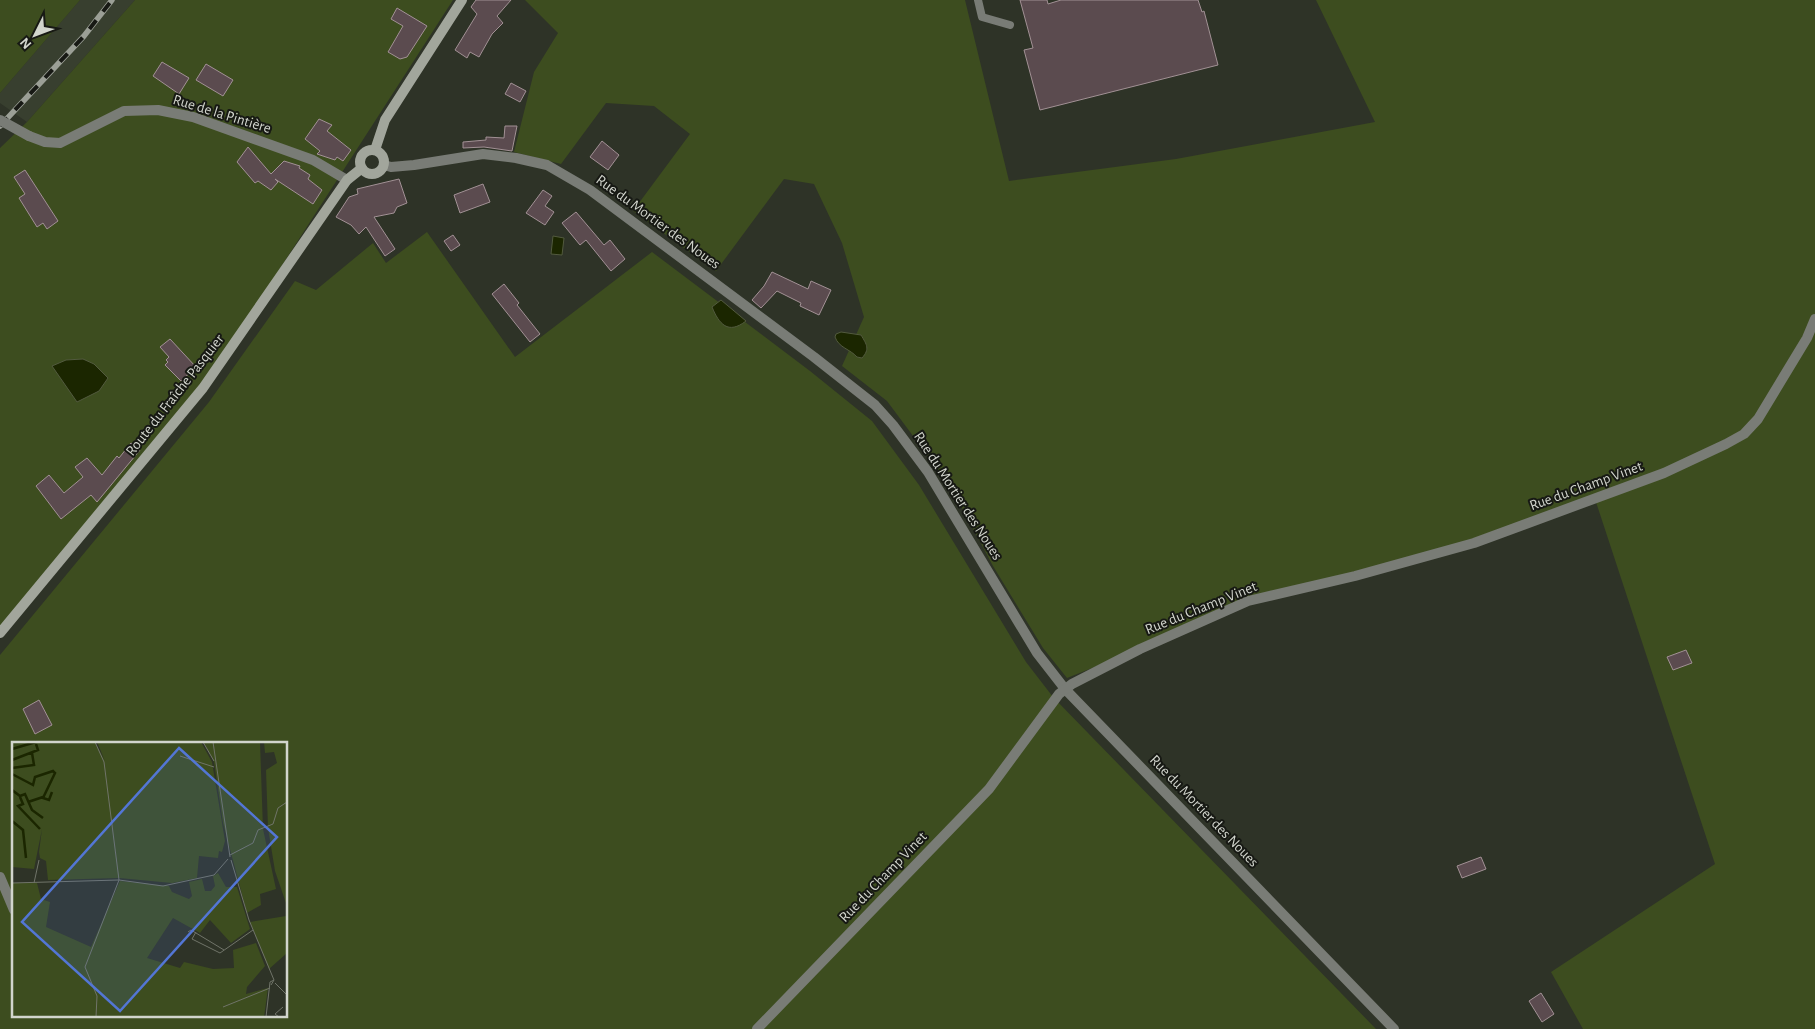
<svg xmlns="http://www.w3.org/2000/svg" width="1815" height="1029" viewBox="0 0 1815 1029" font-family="'Alegreya Sans',sans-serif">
<rect width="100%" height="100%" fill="#2e3327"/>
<path fill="#383f2f" d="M80,0H135L27,122L0,103V93Z"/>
<g fill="#3d4d1f" fill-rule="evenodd">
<path d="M0,0H80L0,93Z"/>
<path d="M135,0H453L203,388L0,633V148L27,122Z"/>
<path d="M525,0H965L1009,181L1176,159L1375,122L1316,0H1815V1029H1583L1551,972L1715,864L1595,499L1474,543L1248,601L1140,649L1067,678L1043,648L993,566L956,497L925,452L887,401L842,366L864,317L842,243L814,184L784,179L716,271L633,211L690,134L654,106L606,103L561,164L514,152L534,72L558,33Z"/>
<path d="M427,232L515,357L652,252L810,371L872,421L919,485L1026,662L1053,697L1376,1029H0V655L209,402L295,281L316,290L373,243L386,263ZM14,743H286V1015H14Z"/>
</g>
<g fill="#1b2600" stroke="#525a3e">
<path d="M553,236L564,238L562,255L551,254Z"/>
<path d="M721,300L746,321C728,335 719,324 712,307Z"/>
<path d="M841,332L861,335C867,345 870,349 862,358L857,357C850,349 839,348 835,337L836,334Z"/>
<path d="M83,359L94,364L108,378L99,391L77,402L52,366L66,360Z"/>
</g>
<g fill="#5b4b4f" stroke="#a29195">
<path d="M476,0H511L497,16L503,23L492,34L479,57L470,52L467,58L455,50L477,14L471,7Z"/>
<path d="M1020,0H1047L1048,4L1061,0H1198L1202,12L1204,11L1218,65L1040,110L1024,50L1033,48Z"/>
<path d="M397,8L427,26L407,57L400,59L388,52L403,26L391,19Z"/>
<path d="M162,62L189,78L179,94L153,76Z"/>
<path d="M206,64L233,80L223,96L196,80Z"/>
<path d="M511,83L526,91L520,102L505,94Z"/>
<path d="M319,119L332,125L327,131L351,150L343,161L337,157L335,160L317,154L320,151L305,139Z"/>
<path d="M505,126H517L512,151L484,147L463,148V142L486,140V137L504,138Z"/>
<path d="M602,141L619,155L608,170L590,157Z"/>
<path d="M248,147L271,174L284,161L300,166L299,168L310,175L308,179L322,190L313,204L275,179L278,182L271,190L258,181L255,183L237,162Z"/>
<path d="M25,170L58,221L47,229L43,223L37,227L19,198L25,194L14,177Z"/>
<path d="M399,179L407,203L397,207L394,213L374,217L395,249L385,256L366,227L359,234L351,225L336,217L349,197L358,194L357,189Z"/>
<path d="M483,184L490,202L460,213L454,195Z"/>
<path d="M543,190L552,196L545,206L554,212L545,225L526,213Z"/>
<path d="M576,212L604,245L610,240L625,259L611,271L586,240L580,245L562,223Z"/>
<path d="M453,235L460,245L451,251L444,241Z"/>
<path d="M772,272L808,289L811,281L831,290L819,315L800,306L801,303L777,291L761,308L752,300L764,286Z"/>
<path d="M504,284L519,303L517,305L540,334L530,342L492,294Z"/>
<path d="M170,339L196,367L181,381L165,365L168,362L166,360L169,357L160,347Z"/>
<path d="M131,443L140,450L97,502L91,495L61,519L36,486L49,475L64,493L83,477L75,467L87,458L102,475L117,456L119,458Z"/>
<path d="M1686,650L1692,663L1673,670L1667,657Z"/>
<path d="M39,700L52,725L35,734L23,709Z"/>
<path d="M1481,857L1486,869L1462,878L1457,866Z"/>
<path d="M1541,993L1554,1014L1542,1022L1529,1001Z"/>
</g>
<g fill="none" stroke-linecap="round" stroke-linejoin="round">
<path stroke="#797c76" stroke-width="8" d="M978,0L982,17L1010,25"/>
<g stroke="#797c76" stroke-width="10">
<path d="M29,136L45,142L60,143L124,111L158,110L193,117L313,160L347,180"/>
<path d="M384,165L391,167L414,165L483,154L516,158L547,165L590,190L814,357L875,405L893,425L928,472L1037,653L1065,689L1394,1029"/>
<path d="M0,877L14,910"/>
<path d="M757,1029L989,789L1059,694L1072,684L1140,649L1248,601L1355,576L1474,543L1664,473L1726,444L1744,434L1758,419L1807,338L1815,319"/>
</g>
<g stroke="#a2a69c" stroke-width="10">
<path d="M375,150L385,120L462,0"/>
<circle cx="372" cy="162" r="12"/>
<path d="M0,633L203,388L347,180L362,168"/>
</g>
<defs>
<path id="rail" d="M0,126L84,36L112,0"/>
</defs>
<use href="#rail" stroke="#9b9f96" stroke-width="5.5"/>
<use href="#rail" stroke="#171914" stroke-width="4" stroke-dasharray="11" stroke-linecap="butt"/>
<path stroke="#797c76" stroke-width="10" d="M0,120L29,136"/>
</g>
<g text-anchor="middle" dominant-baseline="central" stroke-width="4" stroke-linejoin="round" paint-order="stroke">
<g font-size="15" fill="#d2d5cd" stroke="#171914">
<text transform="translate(222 114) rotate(17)">Rue de la Pintière</text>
<text transform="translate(658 222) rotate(36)">Rue du Mortier des Noues</text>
<text transform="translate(175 395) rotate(-52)">Route du Fraîche Pasquier</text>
<text transform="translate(1586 486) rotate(-20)">Rue du Champ Vinet</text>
<text transform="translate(958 496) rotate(57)">Rue du Mortier des Noues</text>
<text transform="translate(1201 608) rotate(-22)">Rue du Champ Vinet</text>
<text transform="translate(1204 811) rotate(46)">Rue du Mortier des Noues</text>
<text transform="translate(883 877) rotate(-46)">Rue du Champ Vinet</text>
</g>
</g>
<g transform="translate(12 742)">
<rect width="275" height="275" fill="#2e3327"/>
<path d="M0,0H83L93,19L85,0H189L200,20L213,99L210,110L207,109L206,116L187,114L185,136L160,141L107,136L36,138L34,119L28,116L27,110L30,87L22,127L0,125ZM191,0H248L251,87L264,147L248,152L249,163L235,171L211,81L202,20ZM252,0H275V164L263,129L256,86L254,28L265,21L262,10L253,11ZM206,131L214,145H225L238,187L219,201L198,178L188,191L161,176L135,216L168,226L172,220L201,227L222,226L221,208L244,201L253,224L235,245L234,252L256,246L252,275H0V141H25L29,157L38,160L34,185L79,205L108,139L157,144L160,150L177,157L180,154L177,140L190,137L193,149H199L203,144L201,134ZM274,174L275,211L257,227L238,180Z" fill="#3d4d1f"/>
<path fill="none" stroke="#1b2600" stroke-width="2.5" d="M0,7L24,0M0,18L26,8L24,2M0,26L22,23L20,11M0,32L21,43L23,35L41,29L43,31L31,56L37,58L40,50M0,48L8,54L13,52L20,68L31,76M8,55L11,62L6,64L28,87M16,60L31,55M0,79L11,88L14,116"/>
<path fill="none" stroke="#707469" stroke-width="1" d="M83,0L92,20L107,138L73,225L85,254L84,275M191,0L202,19M201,0L218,115M168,14L202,25M218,113L241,101L246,88L261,82L266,66L275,60M219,118L237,178L262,238M0,141L107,138L151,144L202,133L216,117M22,141L27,118M176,190L179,188L212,208M184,190L180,197L208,211L241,188M263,241L275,253M211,265L258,246M254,275L258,240L262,238L259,243M267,275L263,272L271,265"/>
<path fill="#5376d5" fill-opacity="0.15" stroke="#5376d5" stroke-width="2.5" d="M167,6L265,95L108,269L10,180Z"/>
<rect width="275" height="275" fill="none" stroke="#d2d5cd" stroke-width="2.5"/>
</g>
<g transform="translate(35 35) rotate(228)" stroke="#171914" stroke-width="4" paint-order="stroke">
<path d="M0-4L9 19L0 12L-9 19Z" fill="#d2d5cd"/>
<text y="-8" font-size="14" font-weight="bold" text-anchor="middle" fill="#d2d5cd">N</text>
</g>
</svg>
